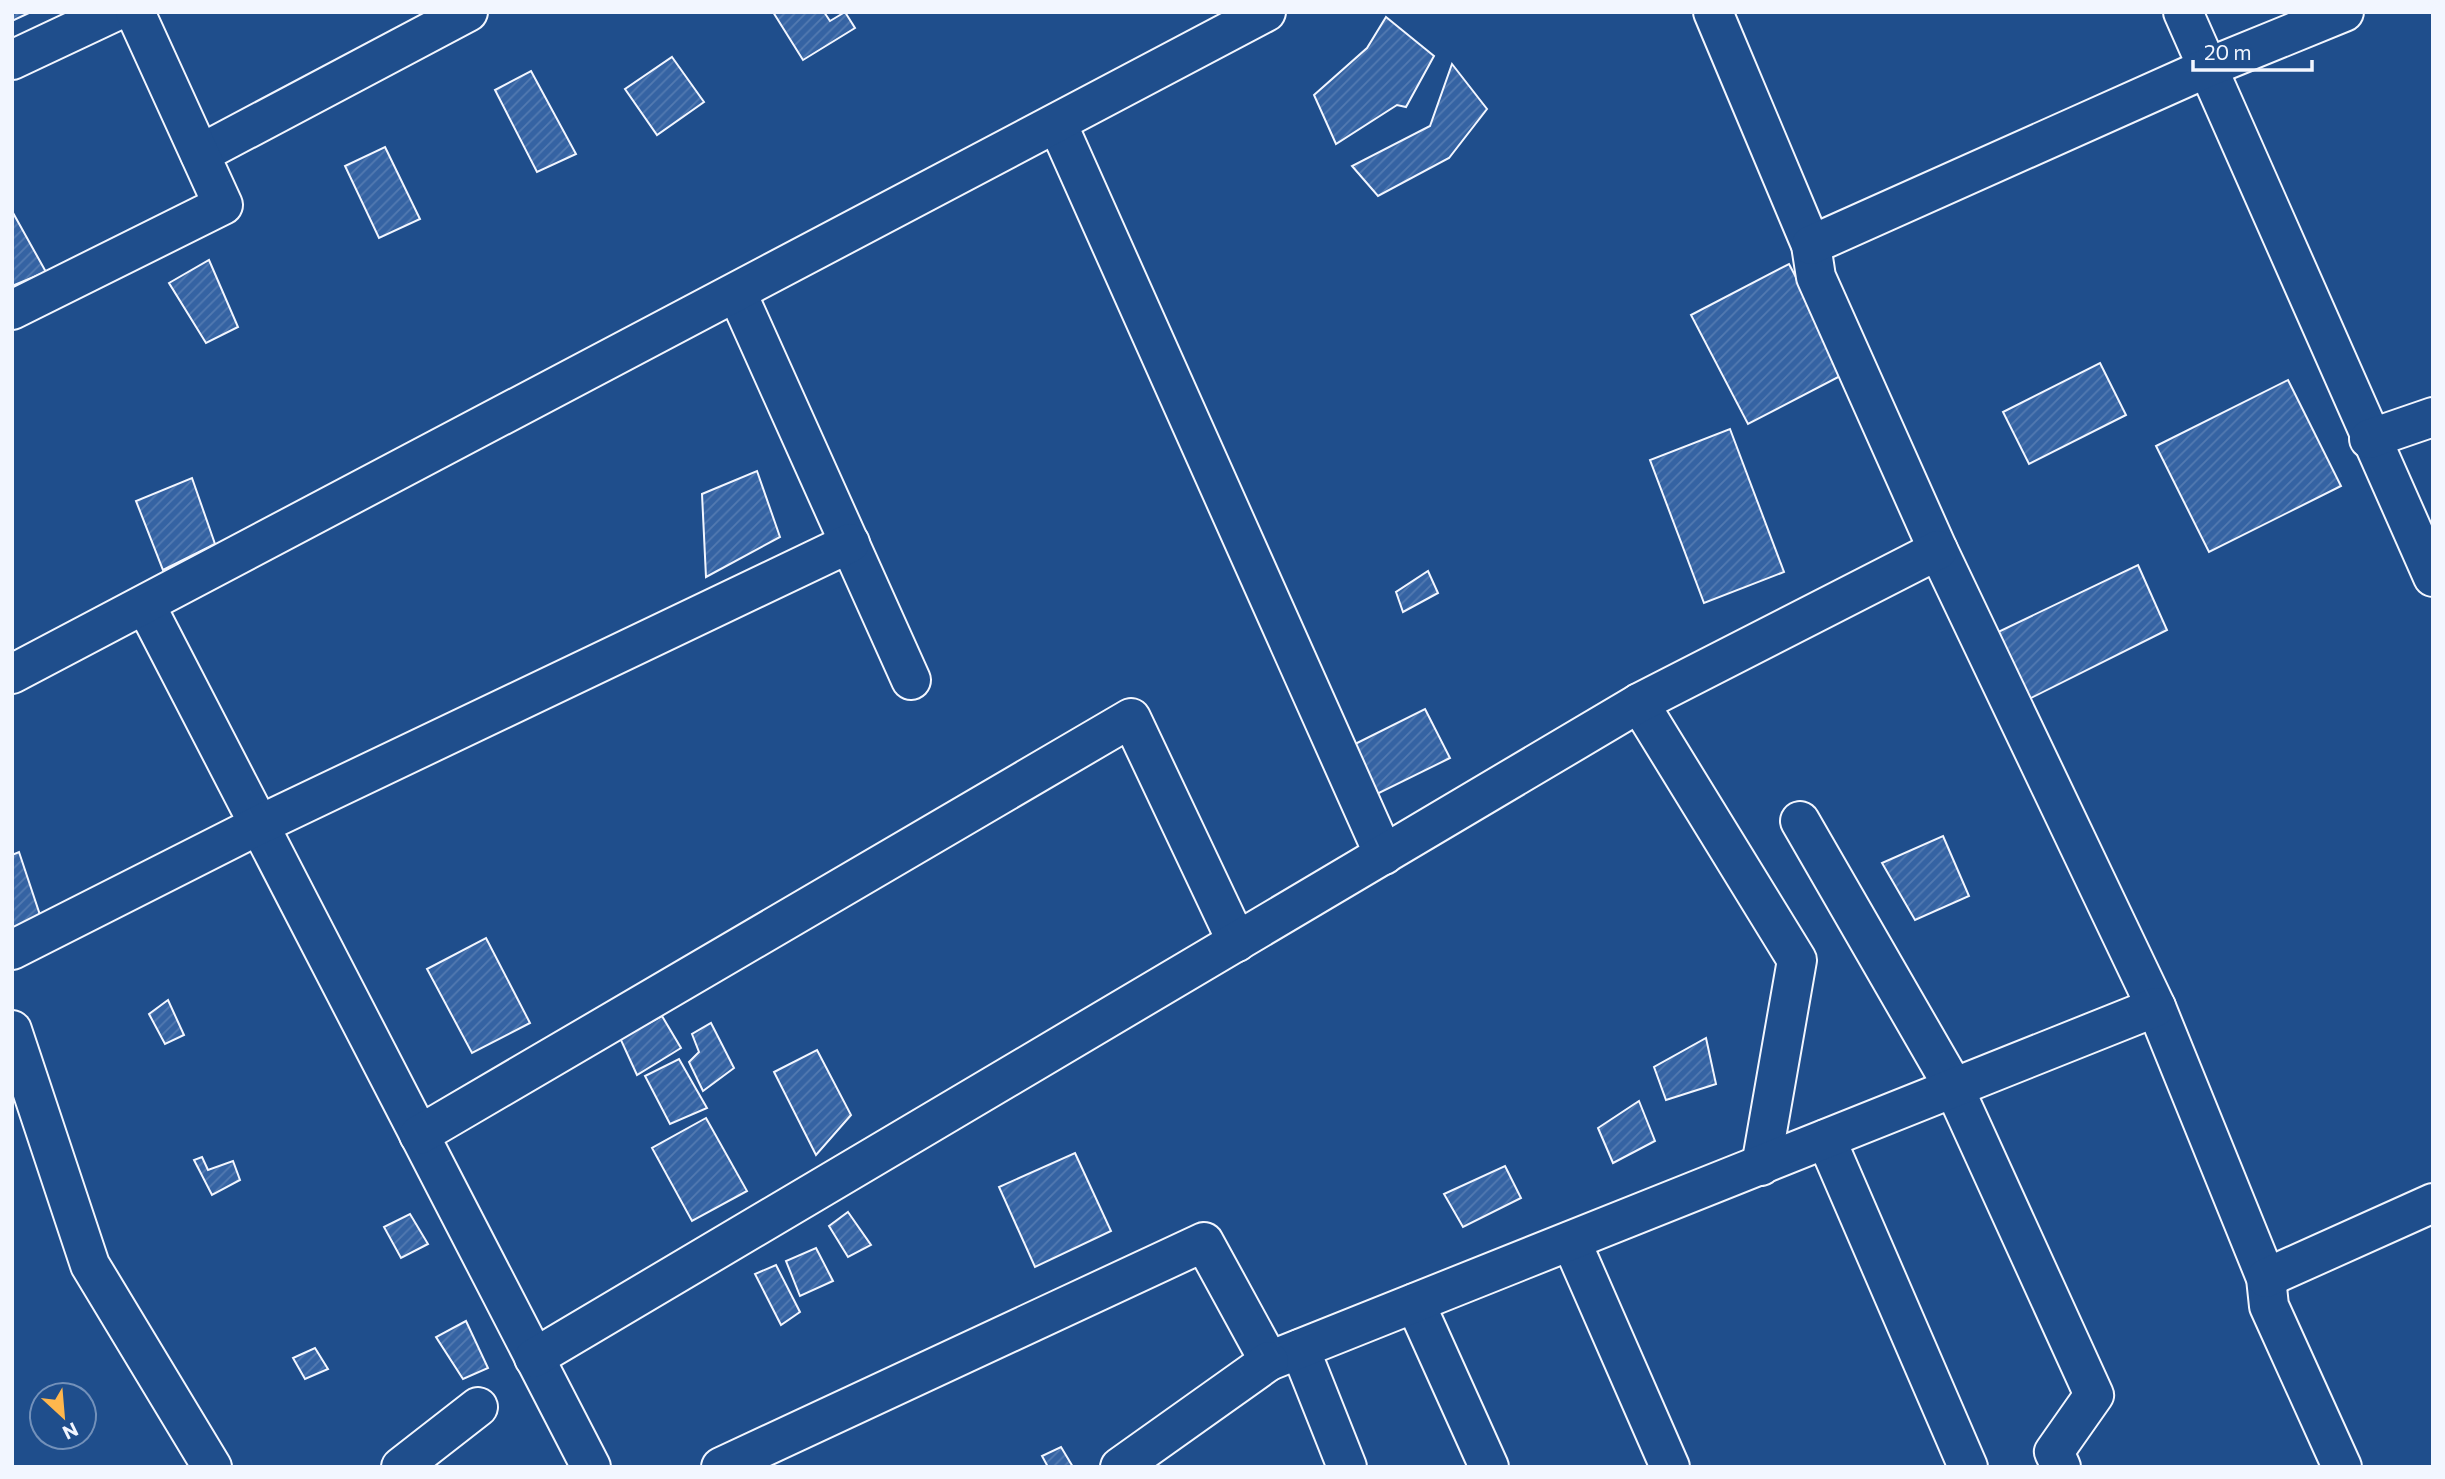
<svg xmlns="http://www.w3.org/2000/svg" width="2445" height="1479" viewBox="0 0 2445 1479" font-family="Commissioner,sans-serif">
<defs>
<pattern id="building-hatch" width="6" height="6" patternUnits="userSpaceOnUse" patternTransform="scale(1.75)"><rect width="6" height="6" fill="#3563a3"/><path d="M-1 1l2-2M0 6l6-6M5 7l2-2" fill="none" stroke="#537ab1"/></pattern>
</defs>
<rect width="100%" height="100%" fill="#1f4e8c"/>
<g fill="url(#building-hatch)" stroke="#f2f6ff" stroke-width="2">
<path d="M12,12H31L12,21Z"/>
<path d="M773,12H824L830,21L845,12L855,28L803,60Z"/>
<path d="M1386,17L1434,56L1406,107L1397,105L1336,144L1314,95L1367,48Z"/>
<path d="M672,57L704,102L657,135L625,89Z"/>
<path d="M1452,64L1487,109L1449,158L1378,196L1352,166L1430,126Z"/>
<path d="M531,71L576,154L537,172L495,90Z"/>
<path d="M385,147L420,219L379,238L345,166Z"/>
<path d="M12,211L46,272L12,286Z"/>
<path d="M209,260L238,327L206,343L169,283Z"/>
<path d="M1789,264L1846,373L1748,424L1691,315Z"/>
<path d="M2100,363L2126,415L2029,464L2003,412Z"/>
<path d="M2288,380L2341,486L2209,552L2156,446Z"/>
<path d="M1730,429L1784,572L1704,603L1650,460Z"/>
<path d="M757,471L780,537L706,577L702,494Z"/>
<path d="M192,478L215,544L163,570L136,501Z"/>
<path d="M2138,565L2167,630L2019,704L1996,633Z"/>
<path d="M1428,571L1438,593L1403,612L1396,592Z"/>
<path d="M1425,709L1450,758L1377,794L1353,745Z"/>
<path d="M1943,836L1969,896L1915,920L1882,863Z"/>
<path d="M19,852L41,918L12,932V855Z"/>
<path d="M486,938L530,1023L472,1053L427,969Z"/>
<path d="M168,1000L184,1035L165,1044L149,1014Z"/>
<path d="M662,1016L681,1048L637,1075L620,1038Z"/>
<path d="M711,1023L734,1068L703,1091L689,1062L699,1052L692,1034Z"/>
<path d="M1706,1038L1716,1084L1666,1100L1654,1067Z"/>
<path d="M817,1050L851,1115L816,1155L774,1072Z"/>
<path d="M679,1059L707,1108L670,1124L645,1076Z"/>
<path d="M1639,1101L1655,1141L1613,1163L1598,1128Z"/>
<path d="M706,1118L747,1191L692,1221L652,1148Z"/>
<path d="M1075,1153L1111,1231L1035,1267L999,1187Z"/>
<path d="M202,1157L208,1170L233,1161L240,1180L212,1195L194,1160Z"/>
<path d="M1505,1166L1521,1198L1463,1227L1444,1194Z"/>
<path d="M848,1212L871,1245L848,1257L829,1226Z"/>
<path d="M410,1214L428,1244L401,1258L384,1227Z"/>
<path d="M816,1248L833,1281L800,1296L786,1261Z"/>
<path d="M776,1265L800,1312L781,1325L755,1274Z"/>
<path d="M466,1321L488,1368L463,1379L436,1337Z"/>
<path d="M315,1348L328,1369L305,1379L293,1358Z"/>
<path d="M1061,1447L1073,1467H1048L1042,1456Z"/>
</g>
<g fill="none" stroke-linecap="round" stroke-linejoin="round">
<defs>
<g id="minor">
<path d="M1713,12L1811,245L1816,277L1938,550L2156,1007L2266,1278L2269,1306L2342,1467"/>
<path d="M2183,12L2433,577"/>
<path d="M12,60L114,12"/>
<path d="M1057,123L1384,855"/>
<path d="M200,154L468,12"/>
<path d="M1811,245L2209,67L2344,12"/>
<path d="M737,293L911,680"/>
<path d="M12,310L223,205L135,12"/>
<path d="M2369,439L2433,417"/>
<path d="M146,606L591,1467"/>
<path d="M12,674L1266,12"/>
<path d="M1639,703L1797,960L1761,1166"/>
<path d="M1800,821L1954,1088L2094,1395L2054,1452L2061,1467"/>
<path d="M12,950L259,825L850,543"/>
<path d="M12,1030L90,1265L212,1467"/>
<path d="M419,1135L1131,718L1237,942"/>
<path d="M1826,1139L1968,1467"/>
<path d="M1571,1241L1670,1467"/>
<path d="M2266,1278L2433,1203"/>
<path d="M1415,1303L1489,1467"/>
<path d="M1300,1349L1347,1467"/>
<path d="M534,1358L1639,703L1938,550"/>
<path d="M401,1467L478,1407"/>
<path d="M721,1467L1204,1242L1269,1361L2156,1007"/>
<path d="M1120,1467L1269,1361"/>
</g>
</defs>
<use href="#minor" stroke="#f2f6ff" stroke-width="42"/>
<use href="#minor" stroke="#1f4e8c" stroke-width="38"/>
</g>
<rect width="2445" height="1479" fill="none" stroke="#f2f6ff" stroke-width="28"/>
<g transform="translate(63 1416) rotate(154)"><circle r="33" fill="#1f4e8c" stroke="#7391ba" stroke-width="2"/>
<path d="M0-5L12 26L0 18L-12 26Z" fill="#ffb74d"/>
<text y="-10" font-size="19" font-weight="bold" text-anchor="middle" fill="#f2f6ff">N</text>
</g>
<path d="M2193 60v10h119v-10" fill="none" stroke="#f2f6ff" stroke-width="3.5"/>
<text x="2204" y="60" font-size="21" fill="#f2f6ff" stroke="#1f4e8c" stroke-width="5" paint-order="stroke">20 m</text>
</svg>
